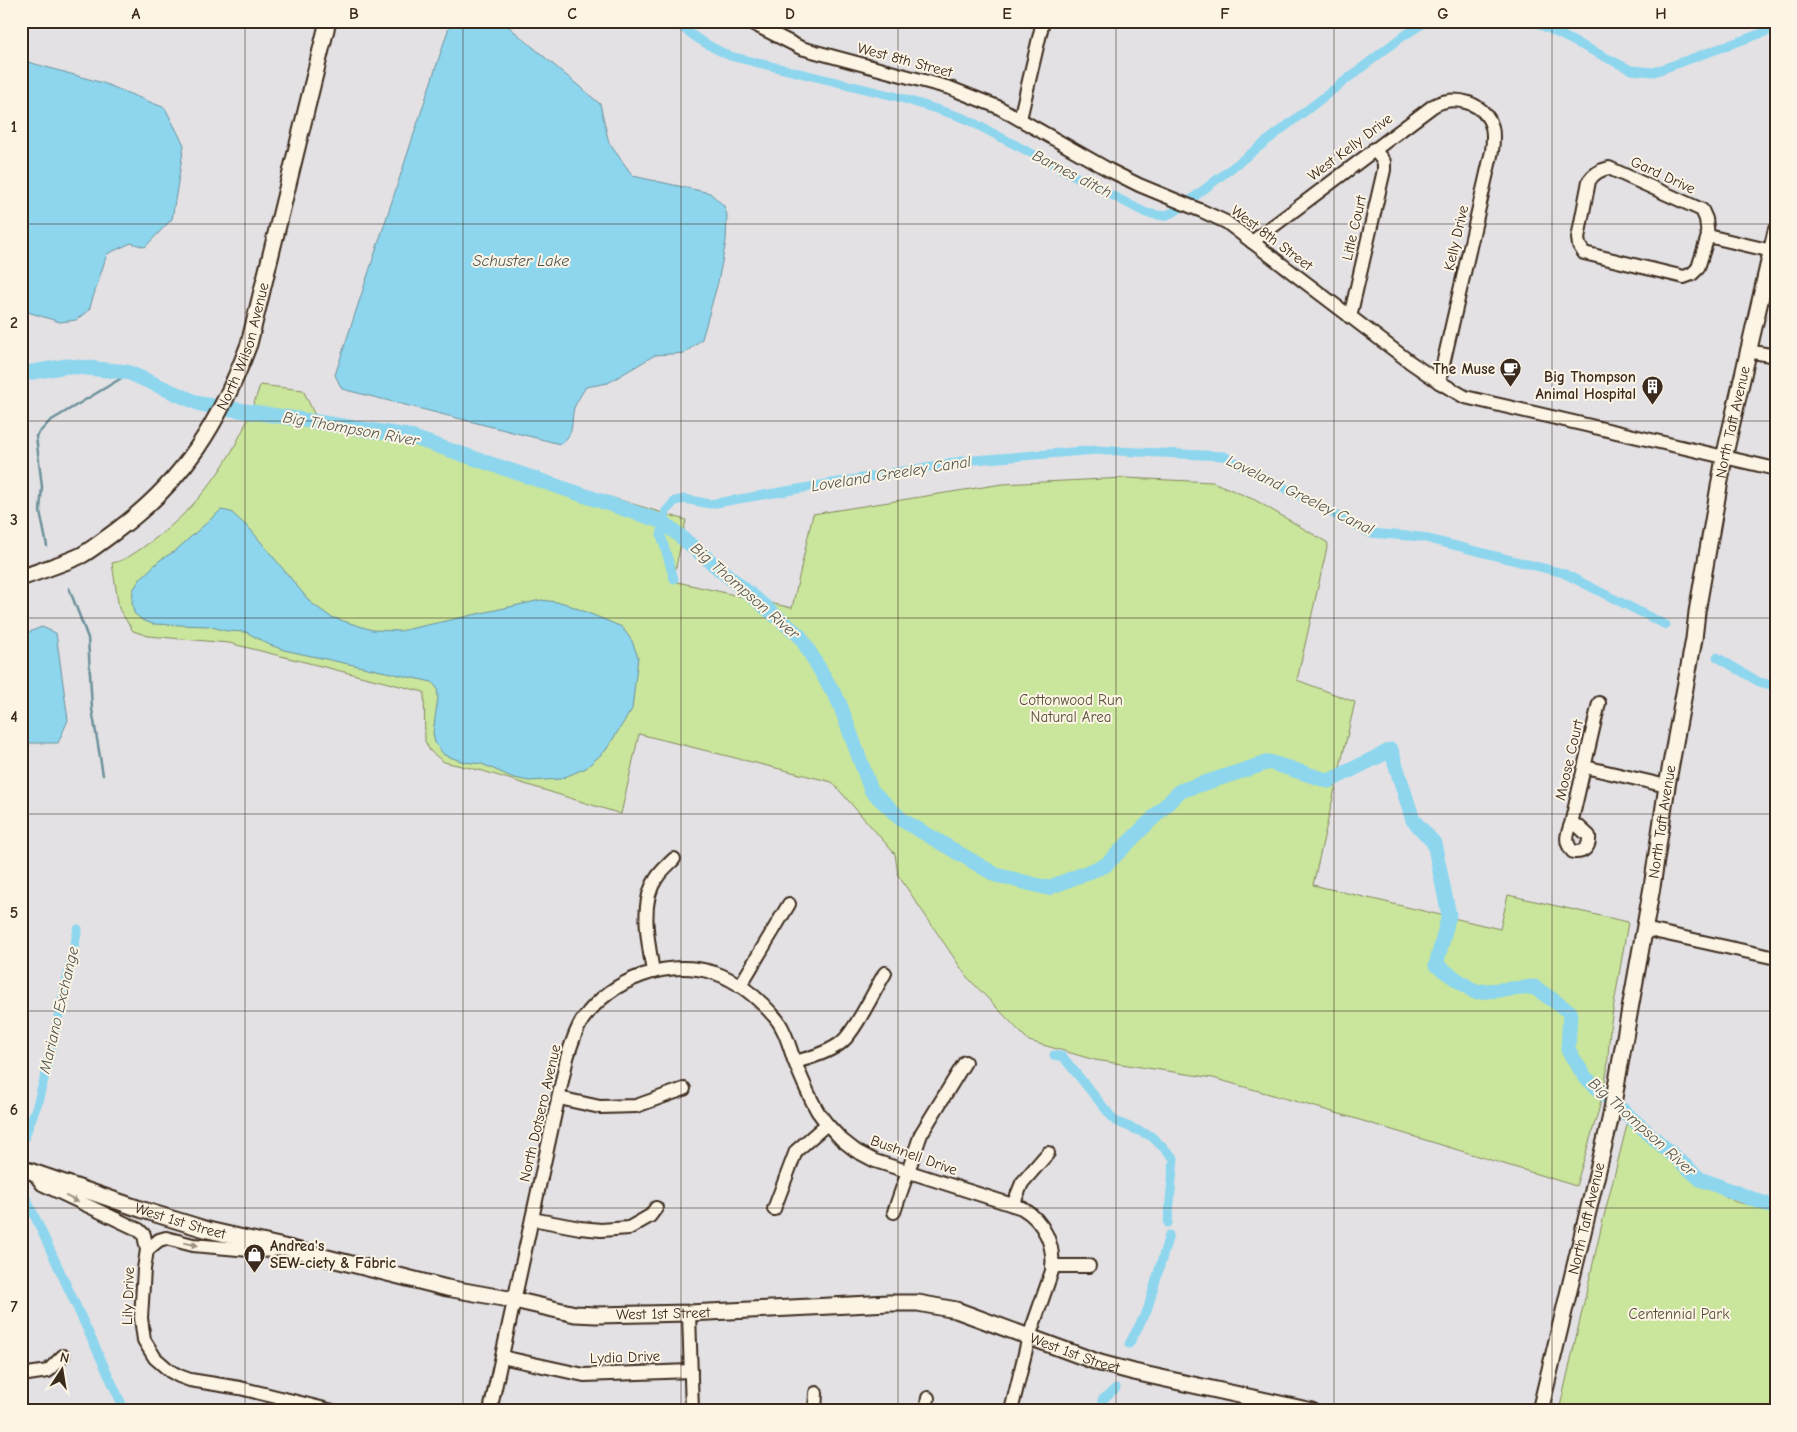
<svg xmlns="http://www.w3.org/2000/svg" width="1797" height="1432" viewBox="0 0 1797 1432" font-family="'Comic Neue',sans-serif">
<rect width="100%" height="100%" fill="#e3e1e4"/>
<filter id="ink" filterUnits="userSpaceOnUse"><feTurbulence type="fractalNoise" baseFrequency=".02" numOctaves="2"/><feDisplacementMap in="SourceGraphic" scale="10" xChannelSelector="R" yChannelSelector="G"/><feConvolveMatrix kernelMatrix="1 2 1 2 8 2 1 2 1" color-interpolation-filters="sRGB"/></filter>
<g filter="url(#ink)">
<g fill="#cae59c" stroke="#82885d">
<path d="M260,385L303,390L318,422L405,432L494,462L686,520L673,581L792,608L813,514L1002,484L1125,478L1213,482L1255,500L1328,543L1297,680L1355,702L1313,885L1500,929L1508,895L1628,922L1610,1028L1607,1071L1599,1109L1576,1186L1340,1114L1213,1078L1095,1060L1029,1041L967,977L898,875L895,854L832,782L639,734L621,814L483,771L444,762L430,751L425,741L424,692L229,643L148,636L133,631L119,609L112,563C126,561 140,549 152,541C205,502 241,448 260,385Z"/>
<path d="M1628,1121L1691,1179L1736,1202L1760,1207L1776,1213V1411H1559L1603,1220Z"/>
</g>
<g fill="#8dd6ee" stroke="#6c919b">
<path d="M451,21H502L600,104L609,143L633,176L710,193L724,206L727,215L726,241L718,282L702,339L685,353L655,355L608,383L586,387C582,393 577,401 574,408C570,424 576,433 560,444L342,389L335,375Z"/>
<path d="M21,60L103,83L165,108L184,145L172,219L145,247L131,243L107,254L89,310L76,320L60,322L21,310Z"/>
<path d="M221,510L231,512L251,530L311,603L331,617L372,630L400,631L541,600L564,603L622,627L632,641L638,657L632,709L606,750L586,768L560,779L529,781L514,778L482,764L464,762L444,755L435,743L433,733L438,697L437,688L432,682L284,650L270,645L246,632L227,631L208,626L153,624L142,620L134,613L132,602L133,590L141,578L160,560L175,551Z"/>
<path d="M42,627L56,633L68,720L58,743H21V635Z"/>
</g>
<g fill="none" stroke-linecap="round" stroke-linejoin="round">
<g stroke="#6c919b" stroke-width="2.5">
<path d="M47,546L40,511L42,487L36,436L50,421L130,373"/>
<path d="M69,588L88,638L92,709L103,775"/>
</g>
<g stroke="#8dd6ee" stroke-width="9">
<path d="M674,21C691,36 710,47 730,56L898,97L964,118L1146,213L1164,216L1176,211L1399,39L1427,21"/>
<path d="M1533,21L1631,70L1654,72L1776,28"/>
<path d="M674,579L661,535L666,511L675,501L685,499L710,504L962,461L1096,450L1224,456L1370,533L1421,537L1563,573L1666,625"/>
<path d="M1717,657L1759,682L1776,686"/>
<path d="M1054,1055L1063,1057L1115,1121L1151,1136L1174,1158L1168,1223"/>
<path d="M21,1147L37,1105L46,1072L78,929"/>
<path d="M21,1155V1162"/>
<path d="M22,1173V1189L125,1411"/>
<path d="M1129,1344L1147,1311L1169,1235"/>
<path d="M1104,1411L1102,1400L1116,1388"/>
</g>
<path stroke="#8dd6ee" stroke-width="15" d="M21,374L67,366L127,372L200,404L408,436L663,522L800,636L839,702L871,790L902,820L996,875L1048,888L1106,865L1180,791L1269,762L1329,781L1391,750L1413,820L1434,843L1449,915L1436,965L1475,992L1534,987L1570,1012L1568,1050L1585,1077L1700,1179L1776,1208"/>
<defs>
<g id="minor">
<path d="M748,21L801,48L950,88L998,107L1109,170L1139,185L1202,211L1226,222L1410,362L1439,382L1465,397L1776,469"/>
<path d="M1020,119L1043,21"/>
<path d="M1609,168L1702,210L1706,219L1708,236L1698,268L1692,274L1684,277L1584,253L1579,245L1578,238L1589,181C1594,173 1600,170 1609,168Z"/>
<path d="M1708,236L1776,252"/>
<path d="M1252,242L1433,106C1454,94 1485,102 1492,127C1494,135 1493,143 1492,151L1439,382"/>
<path d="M1350,317L1384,170V162L1374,149"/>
<path d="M1747,351L1776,356"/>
<path d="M1585,767L1667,786"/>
<path d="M1571,824L1578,826L1589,836C1590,847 1584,853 1573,852C1564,842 1567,835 1571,824L1599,703"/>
<path d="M1644,929L1776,958"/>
<path d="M653,972C649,945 639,904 656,879C660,872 668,865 674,859"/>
<path d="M740,986L789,904"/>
<path d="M795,1062C810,1058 830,1052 842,1042C856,1030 874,991 885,973"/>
<path d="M559,1098L600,1107L636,1106L684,1089"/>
<path d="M33,1172L42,1184L139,1230L144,1235L147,1250"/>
<path d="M1013,1205L1022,1183L1048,1153"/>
<path d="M774,1209L796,1151L827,1124"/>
<path d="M894,1212L921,1134L965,1062"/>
<path d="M532,1219L580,1228L601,1230L629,1228L650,1216L656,1208"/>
<path d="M282,1249L261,1251L193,1245L166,1238L159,1240L147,1250L144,1269L141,1318L144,1340L155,1358L170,1371L179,1376L190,1380L240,1388L333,1411"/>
<path d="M1052,1266H1089"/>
<path d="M689,1313L692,1411"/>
<path d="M502,1357L584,1375L691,1371"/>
<path d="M21,1375L48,1371L63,1356"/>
<path d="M490,1411L567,1058C571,1045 575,1031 583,1019C612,979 667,958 715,973C738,981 757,997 773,1015C784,1026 789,1045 794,1060C801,1077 808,1095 818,1112L827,1124L842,1140L856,1151L875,1161L1022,1208C1044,1221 1055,1245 1052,1271L1029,1337L1011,1411"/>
<path d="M815,1411L816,1393"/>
<path d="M926,1411L928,1398"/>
</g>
<g id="major">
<path id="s1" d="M21,578C41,570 63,564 82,555C94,548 105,539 116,531C184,481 220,422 249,344L328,21"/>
<path id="s2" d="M21,1168L143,1210L208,1230L288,1248L447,1288L514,1300L575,1314L596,1315L689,1313L889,1303H918L956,1310L1100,1363L1134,1372L1312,1411"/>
<path id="s3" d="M1540,1411L1610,1120L1652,887L1667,786L1694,639L1697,612L1724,458L1776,231"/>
</g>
</defs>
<use href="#minor" stroke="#3b2a1e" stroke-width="16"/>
<use href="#major" stroke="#3b2a1e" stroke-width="19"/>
<use href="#minor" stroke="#fcf5e5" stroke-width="12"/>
<use href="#major" stroke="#fcf5e5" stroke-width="15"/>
</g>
<defs><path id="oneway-solid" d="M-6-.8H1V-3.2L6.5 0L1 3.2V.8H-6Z" transform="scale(1.25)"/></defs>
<g fill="#9c9082">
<use href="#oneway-solid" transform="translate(72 1199) rotate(26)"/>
<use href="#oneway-solid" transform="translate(191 1244) rotate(10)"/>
</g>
</g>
<path fill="none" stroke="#3b2a1e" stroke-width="1" stroke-opacity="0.55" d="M245,21V1411M463,21V1411M681,21V1411M898,21V1411M1116,21V1411M1334,21V1411M1552,21V1411M21,224H1776M21,421H1776M21,618H1776M21,814H1776M21,1011H1776M21,1208H1776"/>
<defs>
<symbol id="cafe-pin" viewBox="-11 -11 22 30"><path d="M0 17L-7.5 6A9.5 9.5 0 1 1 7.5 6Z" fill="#3b2a1e" stroke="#fcf5e5"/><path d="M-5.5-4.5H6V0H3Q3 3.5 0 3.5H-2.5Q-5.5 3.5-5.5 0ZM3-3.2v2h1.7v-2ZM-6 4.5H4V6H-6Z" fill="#fff"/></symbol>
<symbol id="building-pin" viewBox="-11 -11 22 30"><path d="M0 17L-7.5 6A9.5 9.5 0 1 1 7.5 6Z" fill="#3b2a1e" stroke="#fcf5e5"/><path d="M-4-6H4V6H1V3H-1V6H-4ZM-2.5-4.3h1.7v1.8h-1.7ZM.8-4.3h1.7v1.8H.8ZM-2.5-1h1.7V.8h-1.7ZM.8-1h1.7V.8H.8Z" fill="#fff"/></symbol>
<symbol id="shop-pin" viewBox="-11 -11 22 30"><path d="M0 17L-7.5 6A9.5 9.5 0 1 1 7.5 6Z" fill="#3b2a1e" stroke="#fcf5e5"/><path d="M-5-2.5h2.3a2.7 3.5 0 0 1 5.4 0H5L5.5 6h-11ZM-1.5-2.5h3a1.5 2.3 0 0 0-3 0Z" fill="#fff"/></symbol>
</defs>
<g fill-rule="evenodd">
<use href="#cafe-pin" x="1498" y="356" width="25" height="34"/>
<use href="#building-pin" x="1640" y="374" width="25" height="34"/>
<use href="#shop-pin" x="242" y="1242" width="25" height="34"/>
</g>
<g text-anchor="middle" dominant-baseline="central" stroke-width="4" stroke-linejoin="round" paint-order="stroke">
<g font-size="15" fill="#3b2a1e" stroke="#fcf5e5">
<text transform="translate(905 60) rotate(15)">West 8th Street</text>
<text transform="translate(1350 147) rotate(-37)">West Kelly Drive</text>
<text transform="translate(1663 175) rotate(25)">Gard Drive</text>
<text transform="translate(1354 228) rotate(-77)">Litle Court</text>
<text transform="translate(1272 238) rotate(37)">West 8th Street</text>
<text transform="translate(1456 238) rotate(-77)">Kelly Drive</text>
<text stroke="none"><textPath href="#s1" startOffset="336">North Wilson Avenue</textPath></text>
<text stroke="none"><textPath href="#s3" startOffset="1008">North Taft Avenue</textPath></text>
<text transform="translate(1569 760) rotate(-77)">Moose Court</text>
<text stroke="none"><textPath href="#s3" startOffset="602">North Taft Avenue</textPath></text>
<text transform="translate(540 1113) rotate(-77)">North Dotsero Avenue</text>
<text transform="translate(914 1155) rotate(20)">Bushnell Drive</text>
<text stroke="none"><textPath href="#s3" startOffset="198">North Taft Avenue</textPath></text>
<text stroke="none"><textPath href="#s2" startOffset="168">West 1st Street</textPath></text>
<text transform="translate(128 1296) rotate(-88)">Lily Drive</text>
<text stroke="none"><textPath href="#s2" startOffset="662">West 1st Street</textPath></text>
<text stroke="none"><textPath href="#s2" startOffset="1082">West 1st Street</textPath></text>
<text transform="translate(625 1357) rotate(-2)">Lydia Drive</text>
</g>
<g font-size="15" font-weight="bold" fill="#3b2a1e" stroke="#fcf5e5" text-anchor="end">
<text x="1495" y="369">The Muse</text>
<text x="1636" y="377">Big Thompson<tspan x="1636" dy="17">Animal Hospital</tspan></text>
<text x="270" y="1246" text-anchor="start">Andrea's<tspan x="270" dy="17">SEW-ciety &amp; Fabric</tspan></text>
</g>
<g font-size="15" fill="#584f37" stroke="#fcf5e5">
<text x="1071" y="700">Cottonwood Run<tspan x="1071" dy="17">Natural Area</tspan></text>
<text x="1679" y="1314">Centennial Park</text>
</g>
<g font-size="16" font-style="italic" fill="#505552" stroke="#fcf5e5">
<text transform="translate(1072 174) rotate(27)">Barnes ditch</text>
<text x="521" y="261">Schuster Lake</text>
<text transform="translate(351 429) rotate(10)">Big Thompson River</text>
<text transform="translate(891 474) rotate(-9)">Loveland Greeley Canal</text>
<text transform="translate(1300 495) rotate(26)">Loveland Greeley Canal</text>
<text transform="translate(745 591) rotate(41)">Big Thompson River</text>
<text transform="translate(59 1010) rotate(-77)">Mariano Exchange</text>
<text transform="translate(1642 1127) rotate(42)">Big Thompson River</text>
</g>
</g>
<rect width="1797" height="1432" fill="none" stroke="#fcf5e5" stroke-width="55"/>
<g transform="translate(62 1370) rotate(12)" stroke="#fcf5e5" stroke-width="4" paint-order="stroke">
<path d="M0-4L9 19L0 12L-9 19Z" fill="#3b2a1e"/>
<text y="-8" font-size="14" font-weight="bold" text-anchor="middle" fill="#3b2a1e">N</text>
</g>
<rect x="28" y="28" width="1742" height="1376" fill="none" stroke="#3b2a1e" stroke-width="2"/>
<g font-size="16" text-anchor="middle" font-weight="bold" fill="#3b2a1e">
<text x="136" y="19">A</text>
<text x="354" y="19">B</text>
<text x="572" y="19">C</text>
<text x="790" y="19">D</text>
<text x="1007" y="19">E</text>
<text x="1225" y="19">F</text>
<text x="1443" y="19">G</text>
<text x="1661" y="19">H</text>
<text x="14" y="132">1</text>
<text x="14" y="328">2</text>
<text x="14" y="525">3</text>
<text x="14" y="722">4</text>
<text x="14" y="918">5</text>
<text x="14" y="1115">6</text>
<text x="14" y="1312">7</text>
</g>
</svg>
